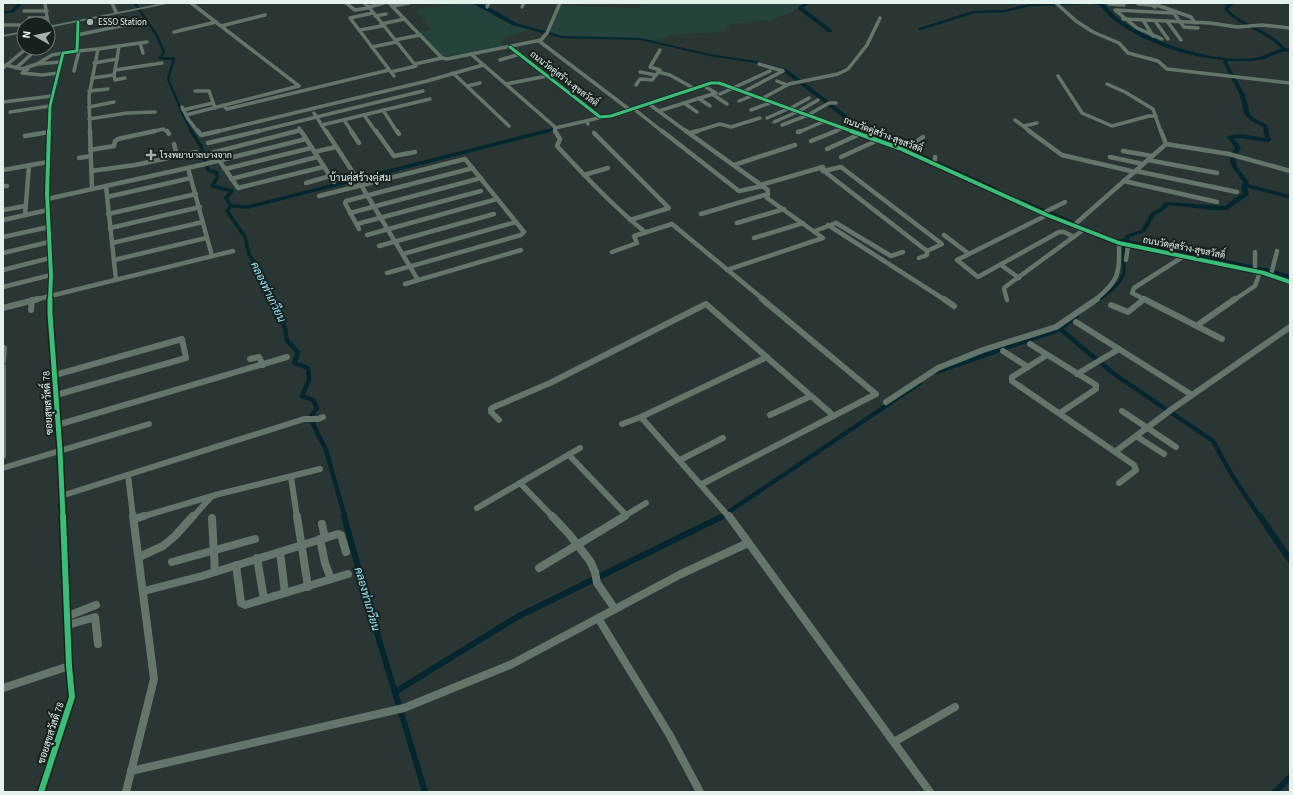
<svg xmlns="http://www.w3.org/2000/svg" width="1293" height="795" viewBox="0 0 1293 795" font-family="'Source Sans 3',Sarabun,sans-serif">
<rect width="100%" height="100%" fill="#2a3633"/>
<g fill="#25433c">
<path d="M461,3L474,4L508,21L533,29L505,37L507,40L500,42L506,47L444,58L419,32L431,30L415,10Z"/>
<path d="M641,3H809L788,14L769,20L731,24L723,32L668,35L669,38L655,40L621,37L605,39L560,36L550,32L560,6L640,8Z"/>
</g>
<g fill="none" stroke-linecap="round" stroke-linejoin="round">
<g stroke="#04262e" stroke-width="2.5">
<path d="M135,3L157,36L164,52L160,58L174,59L168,79L184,117L192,132"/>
<path d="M1093,3L1102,4"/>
<path d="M1224,3L1230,4"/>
<path d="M920,29L974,12L1004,11L1030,5L1088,3"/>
<path d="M543,132L554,129"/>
</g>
<g stroke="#04262e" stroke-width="3.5">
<path d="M191,131L201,146L208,170L217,173V178L212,186L232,191L226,198L231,206L227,211L245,237L249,254L258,269L273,300"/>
<path d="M1245,185L1290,197"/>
<path d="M231,206L248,207L547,131"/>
<path d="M1098,300C1107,294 1124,282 1124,270C1124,260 1122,252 1124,242"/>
</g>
<g stroke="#04262e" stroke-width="4.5">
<path d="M272,299L285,328L287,341L298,352L294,363L308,368L309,380L302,396L313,400L317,408L310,418L326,450L345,517"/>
<path d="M1096,302L1099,299"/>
<path d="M1060,329L1114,374L1213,441L1233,477L1260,517"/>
<path d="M936,372L1060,329L1077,316"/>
<path d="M721,517L920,383"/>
</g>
<g stroke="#04262e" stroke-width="6">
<path d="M344,516L371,613L425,792"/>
<path d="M1260,516L1290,560"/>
<path d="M395,692L517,617L723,516"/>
<path d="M1275,792L1290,777"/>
</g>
<g fill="#04262e" fill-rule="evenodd">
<path d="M18,3H23L14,12L3,14V12L11,10Z"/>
<path d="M472,3H478L492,9L516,23L562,36L640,38L710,54L756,61L788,70L862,127L999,189L998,190H994L858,129L784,72L755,63L710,56L640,40L562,38L512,25Z"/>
<path d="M805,3H810L803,8L832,30V32H828L798,9V7Z"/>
<path d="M1098,3H1103C1108,8 1112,14 1118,18C1151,43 1213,63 1255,58C1264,57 1272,51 1281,49C1266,30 1239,28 1224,9L1228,3H1236L1232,5L1228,9C1244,27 1270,29 1285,48L1290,49V51L1281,52L1264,59L1253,61H1228L1227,62L1245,95L1250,114L1254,118L1267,125L1271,140L1268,142L1239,138H1234L1241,148C1229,162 1240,170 1249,182L1247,187L1249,194L1248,195L1227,210H1212L1169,205L1164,210L1155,215L1145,232L1130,237L1128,240L1270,269L1290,275V279L1269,273L1115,241V239H1123L1126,235L1141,230L1151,213L1160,208L1165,202L1225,206L1235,198L1243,193L1241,187L1243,182C1235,170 1223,161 1235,148L1227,137C1237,131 1253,136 1265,138L1263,127L1250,120L1244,114L1240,95L1223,62L1224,60C1186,57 1145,43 1115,21C1108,16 1103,9 1098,3Z"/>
<path d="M1278,3H1290V5Z"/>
<path d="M1021,199L1078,223L1079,224L1076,226L1074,225L1019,202L1018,201Z"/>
</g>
<g stroke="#64756b" stroke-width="3.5">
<path d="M45,3L48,24"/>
<path d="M112,3L116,12"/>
<path d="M346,3L355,10L368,8"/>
<path d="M364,3L369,7L416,66L391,72"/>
<path d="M389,3L442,58L447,59L541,40L547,33L560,3"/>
<path d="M1056,3L1076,21L1093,32L1119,43L1128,53L1158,61L1167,69L1290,83"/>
<path d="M1151,3L1191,17L1195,23"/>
<path d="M1109,4L1124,5"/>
<path d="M1138,4L1152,5L1155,7"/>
<path d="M393,6L409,3"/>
<path d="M369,7L384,3"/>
<path d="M487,7L489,3"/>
<path d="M522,7L524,3"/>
<path d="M24,11H47"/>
<path d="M1172,11L1184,27L1198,28"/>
<path d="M373,13L350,18L372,47L396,42"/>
<path d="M375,16L386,14"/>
<path d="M29,18H47"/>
<path d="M1123,19L1210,23L1237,27L1262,25L1290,28"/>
<path d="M1143,20L1153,36"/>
<path d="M1155,21L1168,39"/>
<path d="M1167,21L1181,40"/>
<path d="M39,24L48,22"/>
<path d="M381,24L405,19"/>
<path d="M3,25H24"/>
<path d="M221,26L265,15"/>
<path d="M360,30L382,26"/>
<path d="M174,32L216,22"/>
<path d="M77,35L130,24"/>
<path d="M1162,39L1137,28L1115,10L1173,13"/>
<path d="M395,40L420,35"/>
<path d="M539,41L630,110"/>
<path d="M140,43L143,53"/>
<path d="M372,47L394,76"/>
<path d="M510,47L600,117L611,116L711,83H719L854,132"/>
<path d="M98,49L147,42"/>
<path d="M77,51L98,49L89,96L90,132"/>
<path d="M471,54L555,127V132"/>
<path d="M500,60L520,54"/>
<path d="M60,62L37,64L52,55L63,53"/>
<path d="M94,63L117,59L119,46"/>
<path d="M415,64L442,58"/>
<path d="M6,65L22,69L37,64"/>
<path d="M3,68L27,48"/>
<path d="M16,68L36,50L26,49"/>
<path d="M28,69L22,73L42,75L58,73"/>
<path d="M115,70L162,63"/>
<path d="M74,71L79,51"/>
<path d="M640,72L656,75"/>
<path d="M658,72L670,75L695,89"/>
<path d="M453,73L509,126"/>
<path d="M114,75L115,80L125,78"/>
<path d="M1058,76L1082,113L1112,126L1149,116H1156"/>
<path d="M92,78L114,75L117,59"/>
<path d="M777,81L787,85"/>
<path d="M506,84L547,76"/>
<path d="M1107,84L1125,92L1153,109L1161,132"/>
<path d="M636,85L640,79L652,80L660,70L650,67L660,50"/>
<path d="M468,86L480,83"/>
<path d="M89,91L108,89"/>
<path d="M195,91H209L215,108"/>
<path d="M745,91L783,71L759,64"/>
<path d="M712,94L727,104"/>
<path d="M720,94L770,71"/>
<path d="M698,98L710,106"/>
<path d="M763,98L789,84L838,74L848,69L867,45L880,18"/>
<path d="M739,101L754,95"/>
<path d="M3,102L52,96"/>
<path d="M684,103L697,112"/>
<path d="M649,104L687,132"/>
<path d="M223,105L227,109L389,70"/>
<path d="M89,107L114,102"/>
<path d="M182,107L188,119L198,132"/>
<path d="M791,108L809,98"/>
<path d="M634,109L663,132"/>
<path d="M183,110L213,103"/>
<path d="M383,110L397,132"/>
<path d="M751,110L772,102"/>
<path d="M659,111L716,93L704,86"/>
<path d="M10,112L50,106"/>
<path d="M314,113L326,132"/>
<path d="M186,115L299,86L191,3"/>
<path d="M364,115L376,132"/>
<path d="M767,118L790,108"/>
<path d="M89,119L127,113L155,112"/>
<path d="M344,120L352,132"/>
<path d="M1015,120L1031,132"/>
<path d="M774,122L799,111L818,100"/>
<path d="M588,124L586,121L602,117"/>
<path d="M322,125L430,99"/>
<path d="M782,125L808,115L829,103H836"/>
<path d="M1024,126L1037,123"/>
<path d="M299,128L301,132"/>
<path d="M555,128L586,121"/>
<path d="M49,132L50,106L63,53L77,51L78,22"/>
<path d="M151,132L163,129L168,132"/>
<path d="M215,132L427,81L483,65"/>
<path d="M255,132L423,91"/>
<path d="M293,132L300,130"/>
<path d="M694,132L720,124L731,127L760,118"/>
<path d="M799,132L825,121"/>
<path d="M834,132L843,128"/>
</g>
<g stroke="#64756b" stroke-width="4.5">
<path d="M49,131L47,194L51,275L50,300"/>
<path d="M90,131L92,189"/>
<path d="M167,131L169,134"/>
<path d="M198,131L201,135L219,131"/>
<path d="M301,131L334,182"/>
<path d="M326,131L358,180L418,280"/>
<path d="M351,131L359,143"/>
<path d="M376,131L394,156L415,152"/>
<path d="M397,131L399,134"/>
<path d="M555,131L560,139L557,146C585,176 613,206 645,232"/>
<path d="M662,131L739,191L763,186"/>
<path d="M686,131L768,190L767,198L823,238L727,270"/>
<path d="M851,131L899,148L1047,215L1119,243L1264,273L1290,282"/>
<path d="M1029,131L1062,155L1135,172"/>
<path d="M1161,131L1166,144"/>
<path d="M798,132L801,131"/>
<path d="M594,133L669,208L630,220"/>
<path d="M690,133L698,131"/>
<path d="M25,136L49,132"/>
<path d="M811,141L836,131"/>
<path d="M208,143L259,131"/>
<path d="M174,144L177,156"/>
<path d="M827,149L860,134"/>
<path d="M90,150L114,146L115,141L118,139L155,131"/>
<path d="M904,151L916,147L917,141L923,137"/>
<path d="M1123,151L1152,156"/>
<path d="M314,152L336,147"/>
<path d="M211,153L297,131"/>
<path d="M841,157L878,140"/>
<path d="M1110,157L1143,164"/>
<path d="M79,158L91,156"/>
<path d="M219,160L238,188L323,167"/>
<path d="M1148,160L1217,173"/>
<path d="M932,163L935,160V157"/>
<path d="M734,165L795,145"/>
<path d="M188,168L212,256"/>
<path d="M820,168L927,251"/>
<path d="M225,169L311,148"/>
<path d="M3,170L48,162"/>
<path d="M91,171L135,165L196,152"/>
<path d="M823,171L841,167L942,244L927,251"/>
<path d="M1136,171L1237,192"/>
<path d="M584,175L608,168"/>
<path d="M231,179L317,157"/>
<path d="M1124,181L1217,202"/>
<path d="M306,183L330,176"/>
<path d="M761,185L823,167"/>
<path d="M3,186H7"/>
<path d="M106,186L116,280"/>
<path d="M319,196L465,159L524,232L521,235L387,273"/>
<path d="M107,197L191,178"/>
<path d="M47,199L201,165L306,139"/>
<path d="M3,210L25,206"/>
<path d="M350,213L481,178"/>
<path d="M1043,213L1065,202"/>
<path d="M108,214L196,194"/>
<path d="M701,214L768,194"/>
<path d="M25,215L29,166"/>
<path d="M1047,215L957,260L978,277L1059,232H1064L1074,237"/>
<path d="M3,220L48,210"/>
<path d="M737,223L784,209"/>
<path d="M357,224L481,191"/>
<path d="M828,225L945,300"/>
<path d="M1073,226L1166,144L1229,154L1290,171"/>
<path d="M110,228L200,207"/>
<path d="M359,229L345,203L346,201L473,168"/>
<path d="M815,231L836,223L891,256L903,252"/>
<path d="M367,235L497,199"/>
<path d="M944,235L969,254"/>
<path d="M3,237L49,227"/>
<path d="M754,238L803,223"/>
<path d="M112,243L203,222"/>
<path d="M379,246L494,214"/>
<path d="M612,252L637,243L634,236L672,224L764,300"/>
<path d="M1255,252V271"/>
<path d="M3,253L49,242"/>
<path d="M403,254L516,222"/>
<path d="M919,258L927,255V251"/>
<path d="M114,260L206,238"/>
<path d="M1126,260L1128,246"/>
<path d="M1001,265L1019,278"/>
<path d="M3,270L50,258"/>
<path d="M1271,275L1277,251"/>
<path d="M405,284L521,250"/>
<path d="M3,287L51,275"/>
<path d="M34,300L233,251"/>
<path d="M1007,300L1004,289L1005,287L1083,230"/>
<path d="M1095,300C1119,281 1120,273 1119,243"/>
<path d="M1146,300L1132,293L1134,288L1184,256"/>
<path d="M1234,300L1255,286L1260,272"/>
</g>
<g stroke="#64756b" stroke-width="6">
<path d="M50,299V314L60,450L63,517"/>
<path d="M944,299L954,306"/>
<path d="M1144,299L1222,339"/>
<path d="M1111,305L1128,312L1143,300"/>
<path d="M3,308L38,299"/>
<path d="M31,310L32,300"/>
<path d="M1076,322L1192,395"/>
<path d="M1199,324L1235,299"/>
<path d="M1030,344L1096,385V389L1060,413"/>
<path d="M1003,351L1028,367"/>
<path d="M1047,355L1012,377V381L1134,465L1136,470L1119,483"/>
<path d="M250,359L259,357L263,365"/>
<path d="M3,361L4,348"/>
<path d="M3,366V456"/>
<path d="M1077,374L1119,349"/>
<path d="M55,375L182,339L186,358L56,395"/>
<path d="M886,402L938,368L983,350L1056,327L1097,299"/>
<path d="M1122,411L1176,447"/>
<path d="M770,415L811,396"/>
<path d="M641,417L729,517"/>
<path d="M499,420L491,412V409L494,407L550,383L706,304L834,416"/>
<path d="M622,424L641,417L767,357"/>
<path d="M57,425L287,357"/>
<path d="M1136,436L1164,454"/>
<path d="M1116,451L1172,409L1290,327"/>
<path d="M569,455L626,515"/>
<path d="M680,460L723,438"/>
<path d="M3,468L149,424"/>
<path d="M128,475L133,517"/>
<path d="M291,477L297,517"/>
<path d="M520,483L553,517"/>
<path d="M702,484L876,394L762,299"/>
<path d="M61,496L304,419H318L323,417"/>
<path d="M477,508L580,448"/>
<path d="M141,517L219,494L320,469"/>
<path d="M193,517L211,497"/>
<path d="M623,517L646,503"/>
</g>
<g stroke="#64756b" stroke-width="8">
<path d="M297,516L308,587"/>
<path d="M552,516L569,534L590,561L595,572L597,583L615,609"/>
<path d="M729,516L930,792"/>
<path d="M212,518L215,572"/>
<path d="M134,519L144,516"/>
<path d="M322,524L325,538"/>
<path d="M320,539L325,563L331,579"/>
<path d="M280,552L285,593"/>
<path d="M139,557L163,546L175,536L193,516"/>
<path d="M257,558L264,599"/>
<path d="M172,562L255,539"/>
<path d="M236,565L241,603L245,605L348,574"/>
<path d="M539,568L625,516"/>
<path d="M144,591L202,576L338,534L341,535L346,552"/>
<path d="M68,616L96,605"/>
<path d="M598,618L669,734L700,792"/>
<path d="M68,625L95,617L98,644"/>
<path d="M3,688L69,666"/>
<path d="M894,742L955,707"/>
<path d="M131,771L404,708L512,664L681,574L748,543"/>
<path d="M41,792L72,697L69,666L63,516"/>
<path d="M126,792L154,679L133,516"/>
</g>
<g fill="#60766a" fill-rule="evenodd">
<path d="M163,3H172L48,28V26Z"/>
<path d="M24,31V33L3,37V35Z"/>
</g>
<defs>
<g id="cycleway-far3">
<path d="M510,47L600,117L611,116L711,83H719L854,132"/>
<path d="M49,132L50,106L63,53L77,51L78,22"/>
</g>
<g id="cycleway-far2">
<path d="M49,131L47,194L51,275L50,300"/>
<path d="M851,131L899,148L1047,215L1119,243L1264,273L1290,282"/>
</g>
<path id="cycleway-far1" d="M50,299V314L60,450L63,517"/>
<path id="cycleway" d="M41,792L72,697L69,666L63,516"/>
</defs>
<use href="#cycleway-far3" stroke="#16201d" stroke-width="4.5"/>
<use href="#cycleway-far2" stroke="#16201d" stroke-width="6"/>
<use href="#cycleway-far1" stroke="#16201d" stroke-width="8"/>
<use href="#cycleway" stroke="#16201d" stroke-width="9"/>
<use href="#cycleway-far3" stroke="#3abd76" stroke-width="3"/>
<use href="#cycleway-far2" stroke="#3abd76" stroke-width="4"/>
<use href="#cycleway-far1" stroke="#3abd76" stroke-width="5"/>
<use href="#cycleway" stroke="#3abd76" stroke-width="6"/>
</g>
<g fill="#a3b0ad" stroke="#16201d" stroke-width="1.5">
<circle cx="90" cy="22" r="4"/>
<path d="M149 149h4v4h4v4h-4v4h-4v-4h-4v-4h4z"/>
</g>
<g text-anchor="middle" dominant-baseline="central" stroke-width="4" stroke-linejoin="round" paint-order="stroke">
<g font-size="9" fill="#e4f2ee" stroke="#16201d" text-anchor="start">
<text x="98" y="22">ESSO Station</text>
<text x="160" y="155">โรงพยาบาลบางจาก</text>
</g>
<g font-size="9" fill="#e4f2ee" stroke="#16201d">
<text transform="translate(564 79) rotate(38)">ถนนวัดคู่สร้าง-สุขสวัสดิ์</text>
<text transform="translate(883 135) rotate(21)">ถนนวัดคู่สร้าง-สุขสวัสดิ์</text>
<text transform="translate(1184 248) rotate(11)">ถนนวัดคู่สร้าง-สุขสวัสดิ์</text>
</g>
<g font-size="10" fill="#e4f2ee" stroke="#16201d">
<text x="360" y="178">บ้านคู่สร้างคู่สม</text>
</g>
<g font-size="10" fill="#e4f2ee" stroke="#16201d">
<text transform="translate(48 403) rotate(-93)">ซอยสุขสวัสดิ์ 78</text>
<text transform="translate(51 733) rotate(-72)">ซอยสุขสวัสดิ์ 78</text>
</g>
<g font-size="11" font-style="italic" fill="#95e9ff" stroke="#16201d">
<text transform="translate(268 292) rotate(64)">คลองท่าเกวียน</text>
<text transform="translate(367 599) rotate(74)">คลองท่าเกวียน</text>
</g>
</g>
<rect width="1293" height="795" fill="none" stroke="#e4f2ee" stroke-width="8"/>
<g transform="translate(36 36) rotate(278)"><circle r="19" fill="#16201d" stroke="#687471"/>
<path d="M0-3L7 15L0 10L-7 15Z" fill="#a3b0ad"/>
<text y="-6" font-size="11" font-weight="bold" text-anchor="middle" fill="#e4f2ee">N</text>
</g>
</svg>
